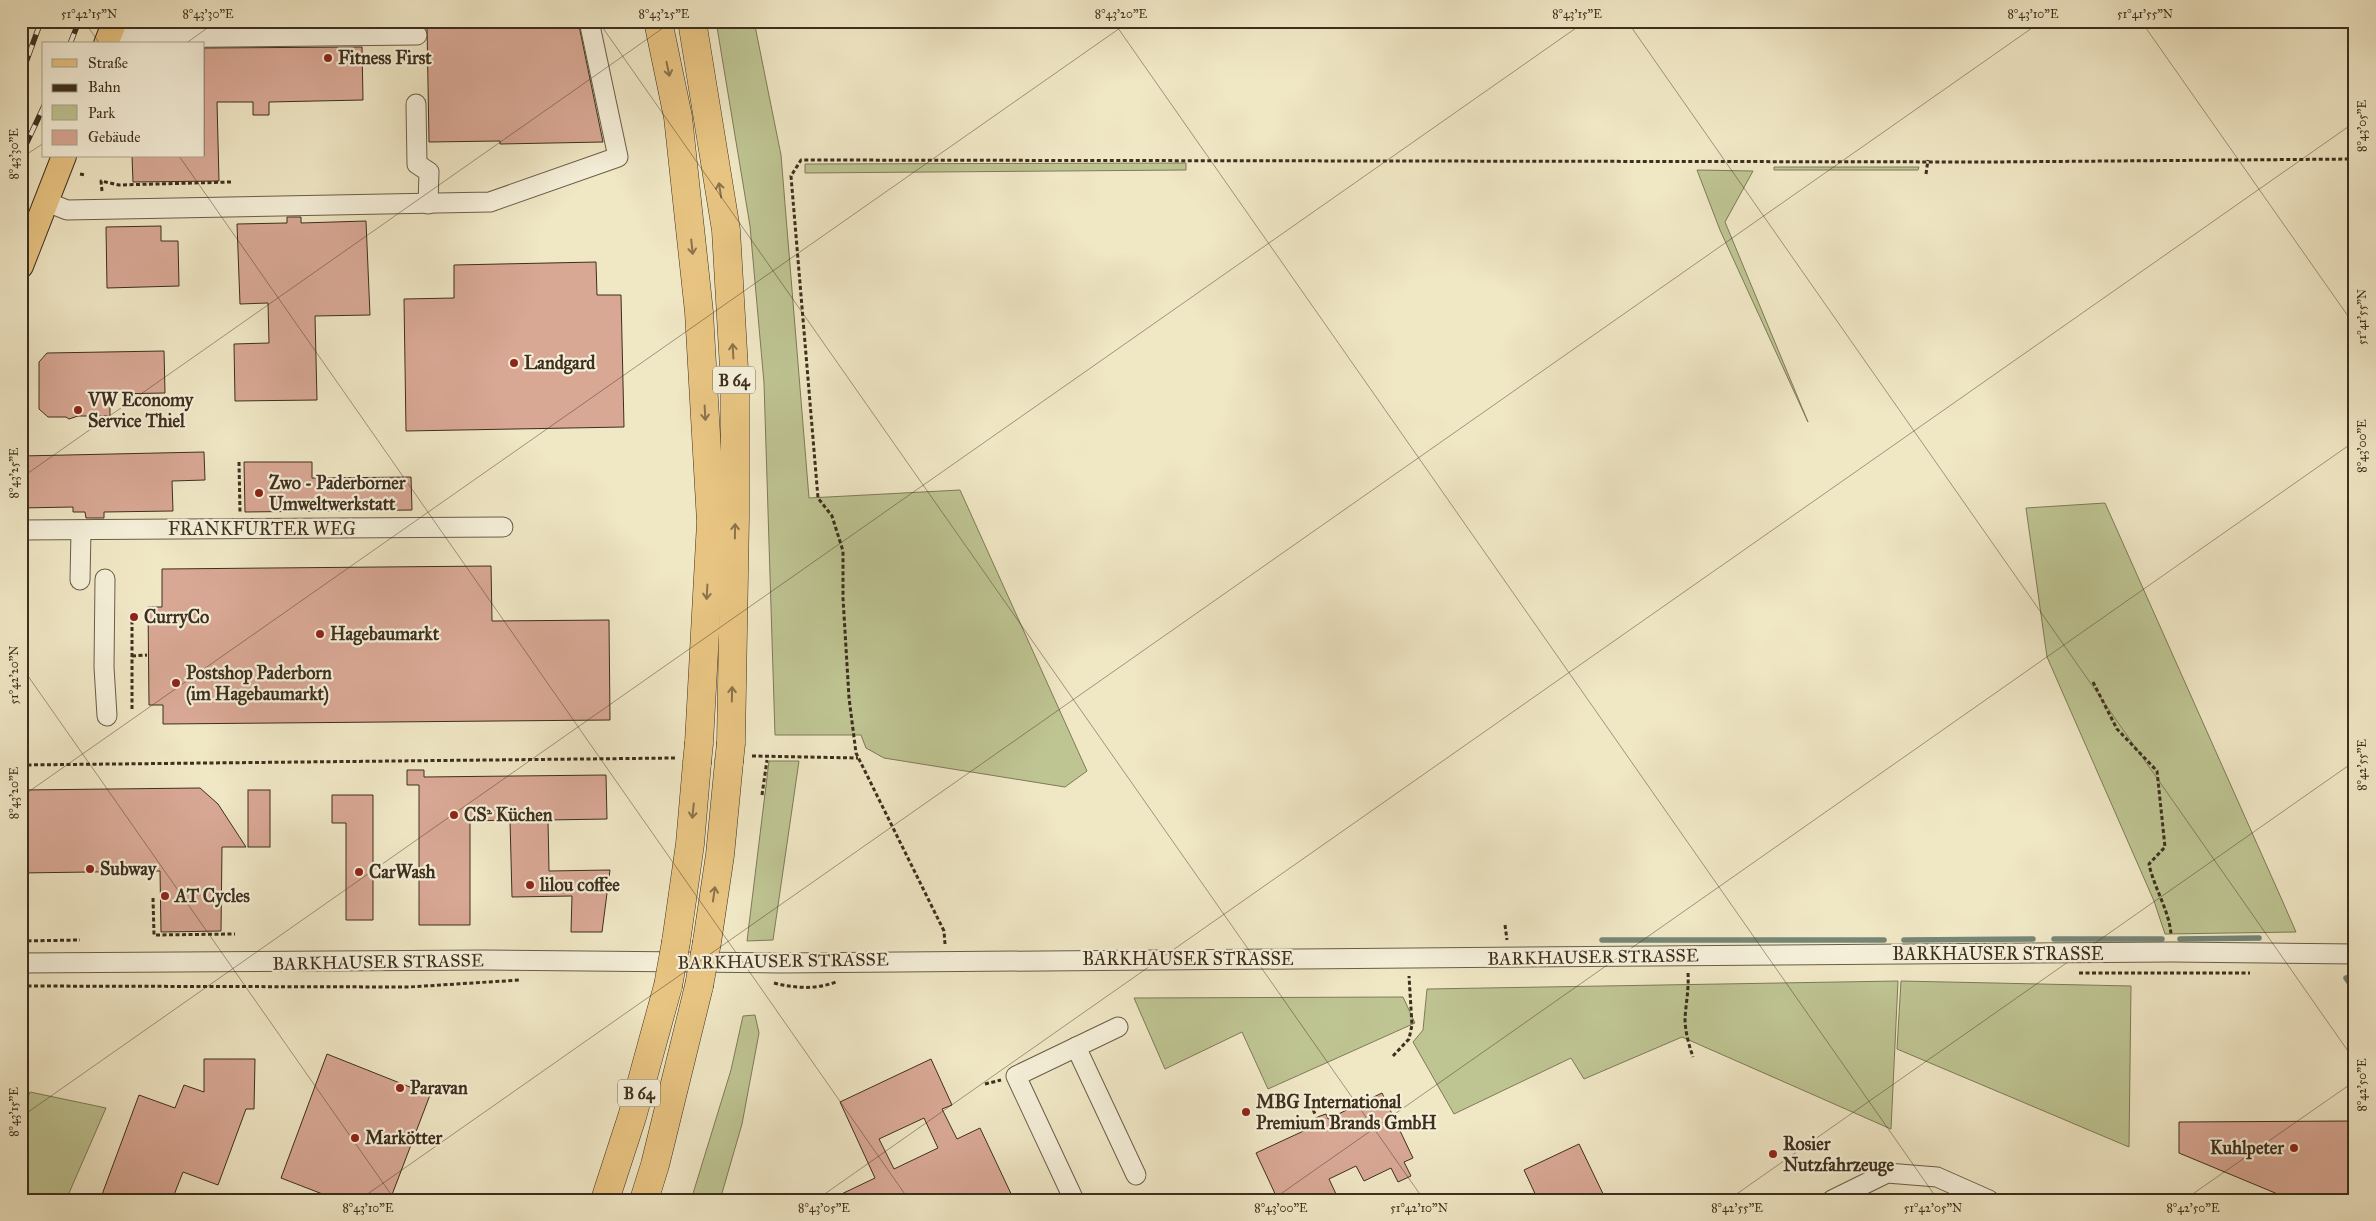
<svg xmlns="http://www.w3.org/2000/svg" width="2376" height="1221" viewBox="0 0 2376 1221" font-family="'IM FELL Great Primer',serif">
<rect width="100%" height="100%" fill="#f0e7c5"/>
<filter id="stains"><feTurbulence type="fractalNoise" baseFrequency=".004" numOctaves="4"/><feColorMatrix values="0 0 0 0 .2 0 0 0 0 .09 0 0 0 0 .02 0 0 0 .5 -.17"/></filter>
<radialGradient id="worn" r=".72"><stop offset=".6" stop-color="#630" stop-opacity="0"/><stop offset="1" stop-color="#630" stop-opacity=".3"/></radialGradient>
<g fill="#bec492" stroke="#7e7a58">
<path d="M716,21H754L781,155L809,498L960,490L1087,771L1065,787L884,758L866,748L861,735H775L764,383L750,226Z"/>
<path d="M1186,163V170L805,173V164Z"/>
<path d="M1774,167H1919L1918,170H1774Z"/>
<path d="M1697,170L1753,171L1725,222L1808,422L1720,230Z"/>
<path d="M2105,503L2282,900L2296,932L2165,934L2154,901L2047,657L2026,508Z"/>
<path d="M769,761H799L773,940L747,941Z"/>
<path d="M1898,981L1891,1129L1682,1037L1584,1079L1571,1058L1454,1114L1413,1042L1423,1030L1427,989Z"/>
<path d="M1901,981L2131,986L2129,1147L1897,1049Z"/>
<path d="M1403,997L1415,1023L1268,1089L1242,1032L1165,1069L1134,998Z"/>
<path d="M755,1015L759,1033L742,1124L720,1200H691L731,1070L743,1016Z"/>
<path d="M30,1092L106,1108L66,1200H21V1114Z"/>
</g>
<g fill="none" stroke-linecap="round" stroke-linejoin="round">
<g stroke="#758676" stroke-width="5.5">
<path d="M2054,939H2162"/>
<path d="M2180,939L2259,938"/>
<path d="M1602,940H1884"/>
<path d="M1904,940L2033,939"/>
<path d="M2346,978L2355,991"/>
</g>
</g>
<g fill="#d9a895" stroke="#3d2f1d" fill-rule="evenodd">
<path d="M498,21H578L603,142L500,144V141L429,142L427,26L498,24Z"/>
<path d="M362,47L363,100L269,102V115H253V102H217L219,181L133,182L132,156H204V48Z"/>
<path d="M287,217H301V223L366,221L370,315L315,316L317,400L235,401L234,344L269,343L268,303L240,304L237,224L287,223Z"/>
<path d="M161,226V241H178L179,286L107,288L106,227Z"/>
<path d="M596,262L597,295H621L624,427L406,431L404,299L454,298V265Z"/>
<path d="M164,351L165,393L110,394V416H78L69,419L66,417H48L39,409V362L47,353Z"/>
<path d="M204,452L205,480L172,481L173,511L104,512V518H86L85,512H73V507L21,508V456Z"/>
<path d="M244,462H312V478L411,477L412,510L245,512Z"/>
<path d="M491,566L492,621L609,620L610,720L163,724V705H149L148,607H162V569Z"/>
<path d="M407,770H424V777L606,775L607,819L548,820L549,871L610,870L602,932H571L572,896L512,897L510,820L470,821V925H419V785H407Z"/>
<path d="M200,788L218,804L246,847H222L221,931L161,932L160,871L21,873V790Z"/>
<rect x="248" y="790" width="22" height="57"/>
<path d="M332,795H373V920H346V823H332Z"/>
<path d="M327,1054L430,1095L390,1200H338L281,1178Z"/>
<path d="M204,1059H255L254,1109H246L218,1185L183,1172L172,1200H100L139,1095L175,1108L184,1085L204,1092Z"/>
<path d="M931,1059L952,1105L942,1109L957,1139L980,1128L1014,1200H829L875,1178L840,1102ZM924,1118L938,1148L894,1169L879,1139Z"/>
<path d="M1382,1093L1413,1158L1404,1162L1411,1176L1398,1182L1391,1168L1364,1181L1356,1166L1329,1179L1336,1194L1325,1200H1278L1256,1153L1310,1128L1307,1122L1320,1116L1326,1114L1328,1119Z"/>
<path d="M2355,1121V1200H2292L2179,1153V1122Z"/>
<path d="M1579,1144L1606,1200H1538L1524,1170Z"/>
</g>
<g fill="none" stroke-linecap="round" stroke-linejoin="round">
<defs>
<g id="minor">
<path d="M111,31L130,38L417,35"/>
<path d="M416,104L417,164L429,172L428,204"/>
<path d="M47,202L67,210L490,202L618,157L589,21"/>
<path d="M21,530L503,527"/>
<path d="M105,579L104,667L107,716"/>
<path d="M80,580L81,531"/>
<path d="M21,963L485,960L780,963L2172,952L2355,954"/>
<path d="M1076,1047L1136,1175"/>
<path d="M1074,1200L1016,1076L1118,1027"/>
<path d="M1832,1200L1887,1173L1937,1177L1989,1200"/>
</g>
<g id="major">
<path d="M106,44L115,21"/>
<path d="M21,266L64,156"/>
</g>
<g id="highway">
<path d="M658,21L678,117L699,312L711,522L699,743"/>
<path d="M692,21L726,230L735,386V518L731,743"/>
<path d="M676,942L690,844L697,763"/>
<path d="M707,942L720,855L729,762"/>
<path d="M605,1200L632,1117L668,986"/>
<path d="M644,1200L655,1165L699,986"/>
</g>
</defs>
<use href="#minor" stroke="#6a5d47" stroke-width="21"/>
<use href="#major" stroke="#3d2f1d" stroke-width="26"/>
<use href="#highway" stroke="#3d2f1d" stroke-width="29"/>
<g stroke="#3d2f1d" stroke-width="3" stroke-dasharray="4 2.5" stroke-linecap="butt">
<path d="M80,174L86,175"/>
<path d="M1926,174L1928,160"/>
<path d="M102,191L101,181L119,185L231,182"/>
<path d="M239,462L240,512"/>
<path d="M132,656L147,655"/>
<path d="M2093,682L2117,729L2157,771L2165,847L2149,864C2154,888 2169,910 2171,934"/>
<path d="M132,709V614"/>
<path d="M752,756L858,758"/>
<path d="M21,765L676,758"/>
<path d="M762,795L767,760"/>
<path d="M153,898L154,935L235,934"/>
<path d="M1505,925L1507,940"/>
<path d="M21,941L80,940"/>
<path d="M945,944L944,931L856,753L849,698L843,598V551L832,516L818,498L791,176L801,160L1991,162L2355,159"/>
<path d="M1688,973C1689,989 1686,1003 1685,1018C1685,1032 1689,1045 1693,1057"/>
<path d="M2079,973H2250"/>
<path d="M774,983C795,988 814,990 836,982"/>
<path d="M21,986L409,987L520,980"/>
<path d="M1393,1056L1409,1039L1412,1025L1409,976"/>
<path d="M985,1084L1001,1080"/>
<path d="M1308,1098L1315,1114"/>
</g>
<use href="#minor" stroke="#f5efd9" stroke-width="19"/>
<use href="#major" stroke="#e8c482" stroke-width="24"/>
<use href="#highway" stroke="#e8c482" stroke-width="28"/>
<defs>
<g id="rail">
<path d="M70,44L79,21"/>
<path d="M21,76L41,21"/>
<path d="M21,155L44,106"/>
</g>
</defs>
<use href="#rail" stroke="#3d2f1d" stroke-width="5.5"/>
<use href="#rail" stroke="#f5efd9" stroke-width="4" stroke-dasharray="11" stroke-linecap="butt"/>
<defs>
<g id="highway-bridge">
<path d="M729,762L731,743"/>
<path d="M697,763L699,743"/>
<path d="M668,986L676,942"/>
<path d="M699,986L707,942"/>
</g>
</defs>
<use href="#highway-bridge" stroke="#3d2f1d" stroke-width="29" stroke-linecap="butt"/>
<use href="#highway-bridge" stroke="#e8c482" stroke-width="28"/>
</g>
<defs><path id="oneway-shaft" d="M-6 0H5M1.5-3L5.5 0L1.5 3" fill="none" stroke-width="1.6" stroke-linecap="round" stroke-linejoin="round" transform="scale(1.25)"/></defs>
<g stroke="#8a724a">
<use href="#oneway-shaft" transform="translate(668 69) rotate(78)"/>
<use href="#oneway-shaft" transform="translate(720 190) rotate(-99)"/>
<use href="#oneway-shaft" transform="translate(692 247) rotate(84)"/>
<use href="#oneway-shaft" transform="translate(733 351) rotate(-93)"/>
<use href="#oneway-shaft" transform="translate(705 413) rotate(87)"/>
<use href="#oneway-shaft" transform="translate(735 531) rotate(-89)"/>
<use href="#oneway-shaft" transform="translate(707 592) rotate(93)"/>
<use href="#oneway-shaft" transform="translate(732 694) rotate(-89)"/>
<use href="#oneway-shaft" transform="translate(693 811) rotate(96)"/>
<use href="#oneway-shaft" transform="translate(714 894) rotate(-82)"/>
</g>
<path fill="none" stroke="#3d2f1d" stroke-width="1" stroke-opacity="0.45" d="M84,21L100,44M598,21L1424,1200M1113,21L1938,1200M1627,21L2355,1061M2141,21L2355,326M185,44L217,21M179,156L909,1200M21,158L44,143M21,478L673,21M21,666L395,1200M21,797L1130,21M21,1117L1586,21M359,1200L2042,21M816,1200L2355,122M1272,1200L2355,441M1728,1200L2355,761M2184,1200L2355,1081"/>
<g fill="#8f2418" stroke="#f5efd9" stroke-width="2">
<circle cx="328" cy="58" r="5"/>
<circle cx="514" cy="363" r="5"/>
<circle cx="78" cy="410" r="5"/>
<circle cx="259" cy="493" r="5"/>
<circle cx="134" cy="617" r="5"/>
<circle cx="320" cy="634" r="5"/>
<circle cx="176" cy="683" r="5"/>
<circle cx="454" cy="815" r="5"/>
<circle cx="90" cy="869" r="5"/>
<circle cx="359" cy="872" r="5"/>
<circle cx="530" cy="885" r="5"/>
<circle cx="165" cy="896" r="5"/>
<circle cx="400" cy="1088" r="5"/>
<circle cx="1246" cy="1112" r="5"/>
<circle cx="355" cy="1138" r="5"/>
<circle cx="2294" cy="1148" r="5"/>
<circle cx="1773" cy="1154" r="5"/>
</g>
<g text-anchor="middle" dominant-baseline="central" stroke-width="4.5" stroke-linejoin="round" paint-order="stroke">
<g fill="#f5efd9" stroke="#746955" stroke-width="1">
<rect x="713" y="366.5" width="42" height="27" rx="4"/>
<rect x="618" y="1079.5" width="42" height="27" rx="4"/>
</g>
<g font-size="16" font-weight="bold" fill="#3d2f1d">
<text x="734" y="380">B 64</text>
<text x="639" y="1093">B 64</text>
</g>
<g font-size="18" font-weight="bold" fill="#3d2f1d" stroke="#f5efd9" text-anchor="start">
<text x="338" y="58">Fitness First</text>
<text x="524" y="363">Landgard</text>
<text x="88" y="400">VW Economy<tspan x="88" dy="21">Service Thiel</tspan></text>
<text x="269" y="483">Zwo - Paderborner<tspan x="269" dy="21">Umweltwerkstatt</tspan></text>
<text x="144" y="617">CurryCo</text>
<text x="330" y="634">Hagebaumarkt</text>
<text x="186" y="673">Postshop Paderborn<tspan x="186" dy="21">(im Hagebaumarkt)</tspan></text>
<text x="464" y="815">CS² Küchen</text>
<text x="100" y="869">Subway</text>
<text x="369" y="872">CarWash</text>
<text x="540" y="885">lilou coffee</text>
<text x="175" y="896">AT Cycles</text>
<text x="410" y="1088">Paravan</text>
<text x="1256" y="1102">MBG International<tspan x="1256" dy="21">Premium Brands GmbH</tspan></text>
<text x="365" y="1138">Markötter</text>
<text x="1783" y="1144">Rosier<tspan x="1783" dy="21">Nutzfahrzeuge</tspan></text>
<text x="2284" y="1148" text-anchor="end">Kuhlpeter</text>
</g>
<g font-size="18" fill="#3d2f1d" stroke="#f5efd9">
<text x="262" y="529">FRANKFURTER WEG</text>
<text x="1998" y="954">BARKHAUSER STRASSE</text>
<text transform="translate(1593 957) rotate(-1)">BARKHAUSER STRASSE</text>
<text x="1188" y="959">BARKHAUSER STRASSE</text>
<text transform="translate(783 961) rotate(-1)">BARKHAUSER STRASSE</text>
<text transform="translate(378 962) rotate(-1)">BARKHAUSER STRASSE</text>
</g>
</g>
<rect width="2376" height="1221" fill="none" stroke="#f0e7c5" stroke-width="55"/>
<rect x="42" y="42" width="162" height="115" fill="#f5efd9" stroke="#aba28e"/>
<rect x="52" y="59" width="25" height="8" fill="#e8c482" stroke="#aba28e"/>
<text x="88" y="68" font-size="15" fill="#3d2f1d">Straße</text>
<rect x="52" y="84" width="25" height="8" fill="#3d2f1d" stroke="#aba28e"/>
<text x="88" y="92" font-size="15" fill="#3d2f1d">Bahn</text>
<rect x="52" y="105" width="25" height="15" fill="#bec492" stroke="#aba28e"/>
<text x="88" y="118" font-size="15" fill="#3d2f1d">Park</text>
<rect x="52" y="130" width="25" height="15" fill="#d9a895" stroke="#aba28e"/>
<text x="88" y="142" font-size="15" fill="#3d2f1d">Gebäude</text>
<rect x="28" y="28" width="2320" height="1166" fill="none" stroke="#3d2f1d" stroke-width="2"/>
<g font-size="12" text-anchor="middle" fill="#3d2f1d">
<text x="89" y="18">51°42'15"N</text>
<text x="208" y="18">8°43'30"E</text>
<text x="664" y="18">8°43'25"E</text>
<text x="1121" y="18">8°43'20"E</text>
<text x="1577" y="18">8°43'15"E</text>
<text x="2033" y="18">8°43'10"E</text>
<text x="2145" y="18">51°41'55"N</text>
<text transform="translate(2362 126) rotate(-90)" y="4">8°43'05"E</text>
<text transform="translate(14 154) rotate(-90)" y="4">8°43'30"E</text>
<text transform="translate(2362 317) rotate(-90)" y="4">51°41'55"N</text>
<text transform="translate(2362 446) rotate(-90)" y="4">8°43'00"E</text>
<text transform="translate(14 473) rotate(-90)" y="4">8°43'25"E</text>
<text transform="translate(14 675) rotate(-90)" y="4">51°42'20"N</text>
<text transform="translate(2362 765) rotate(-90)" y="4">8°42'55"E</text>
<text transform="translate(14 793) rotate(-90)" y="4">8°43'20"E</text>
<text transform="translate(2362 1085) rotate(-90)" y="4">8°42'50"E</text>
<text transform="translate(14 1112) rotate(-90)" y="4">8°43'15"E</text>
<text x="368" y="1212">8°43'10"E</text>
<text x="824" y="1212">8°43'05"E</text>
<text x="1281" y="1212">8°43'00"E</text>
<text x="1419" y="1212">51°42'10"N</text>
<text x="1737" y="1212">8°42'55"E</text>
<text x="1933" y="1212">51°42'05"N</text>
<text x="2193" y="1212">8°42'50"E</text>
</g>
<rect width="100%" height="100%" filter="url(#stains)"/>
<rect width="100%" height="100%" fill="url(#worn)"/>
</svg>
